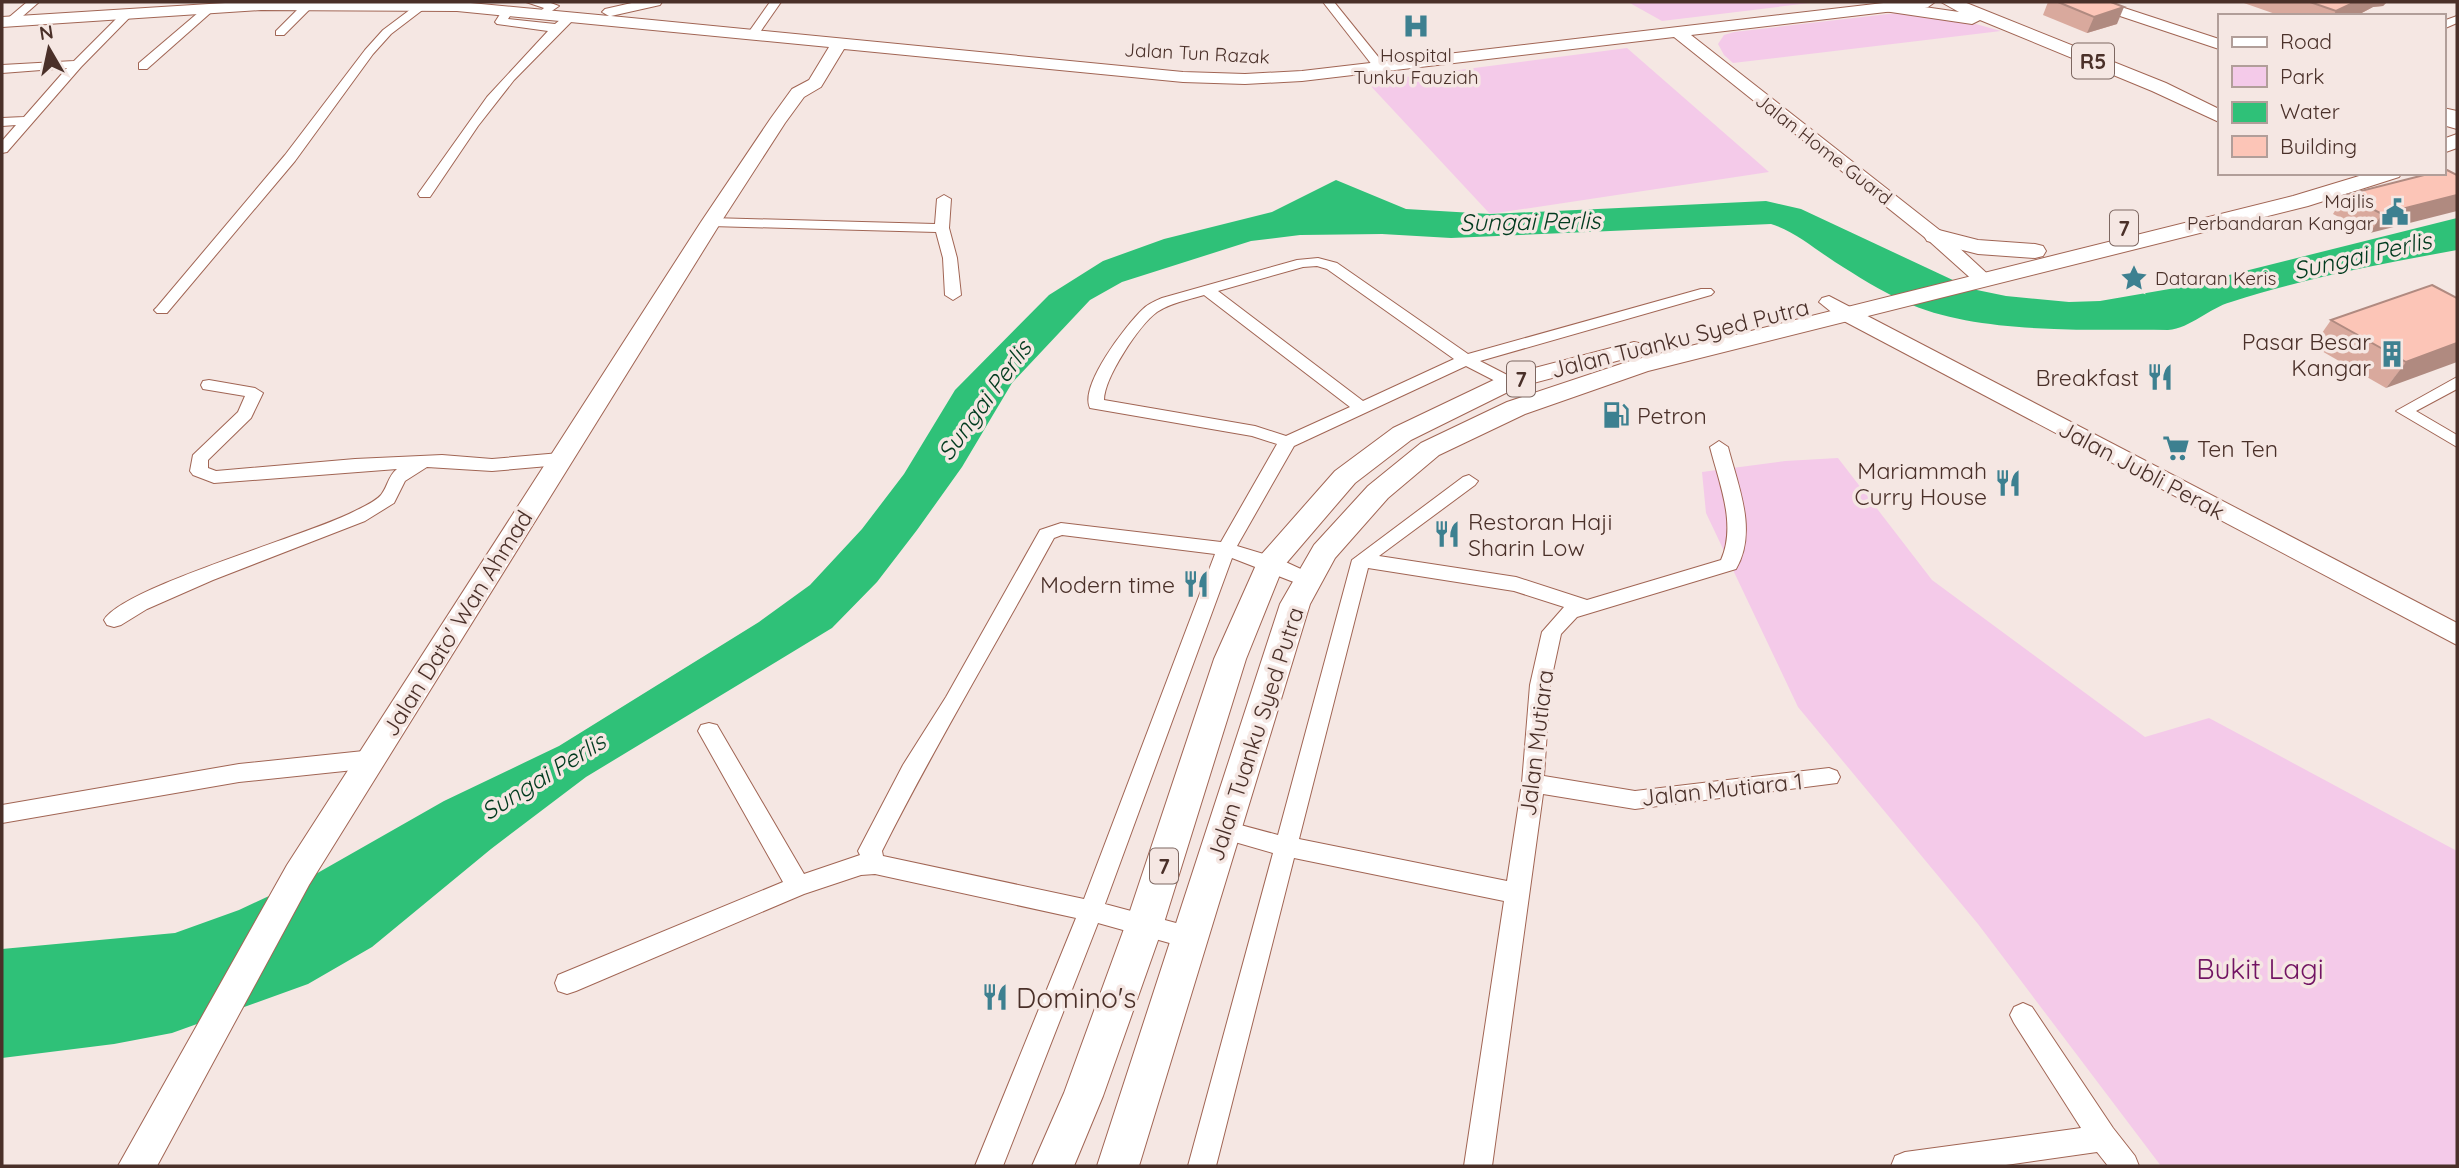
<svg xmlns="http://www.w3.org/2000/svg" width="2459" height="1168" viewBox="0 0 2459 1168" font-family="Quicksand,sans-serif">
<rect width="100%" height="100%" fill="#f5e7e3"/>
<g fill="#f4cae9">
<path d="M1628,2H1818L1662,21Z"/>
<path d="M1897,13L1954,18L2001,31L1733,63L1724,55L1718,44L1724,35L1734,32Z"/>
<path d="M1627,48L1769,172L1490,214L1367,82Z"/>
<path d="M1838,458L1932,580L2145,737L2209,718L2457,851V1166H2161L1978,924L1798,707L1706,513L1702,472L1785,461Z"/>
</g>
<path fill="#2fc178" d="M1336,180L1406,209L1490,214L1766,201L1801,209L1972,289L2006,296L2069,302L2100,301L2181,287L2457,218V250C2381,264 2305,278 2231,302C2209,308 2191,328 2168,330C2088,329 1977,335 1905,302C1881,291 1857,276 1835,262C1815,249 1794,231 1771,224L1451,238L1382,234L1300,235L1251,241L1122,282L1090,300L1012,383L962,467L917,530L877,582L832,628L586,777L491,849L372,947L308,984L172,1033L114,1044L2,1058V949L175,933L239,910L314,875L444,801L559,746L759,622L810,585L862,529L904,474L955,390L1049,295L1103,261L1164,239L1272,212Z"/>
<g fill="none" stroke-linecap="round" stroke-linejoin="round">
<defs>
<g id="street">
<path d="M27,2H39L15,23H7V19Z"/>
<path d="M305,2L315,4L284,35H276V31Z"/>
<path d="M526,2H548L559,6L543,17L537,14L544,8Z"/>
<path d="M770,2H781L756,38H748L746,36Z"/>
<path d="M1323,2H1334L1384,64V70H1376Z"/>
<path d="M419,3L429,5L391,34L373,54L295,161L167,313H157L154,310L157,307L285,155L365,50L383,30Z"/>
<path d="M206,6L216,8L147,69H139V63Z"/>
<path d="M504,8L514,10L508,19L555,24L566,15L576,17L514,80L478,126L430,197H420L418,194L487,97L548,31L497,24L495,22Z"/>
<path d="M124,11L134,13L81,67L7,152L2,153V141L16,125L2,126V118L24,117L67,68L2,73V65L74,61Z"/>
<path d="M2457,16V23L2443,29V21Z"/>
<path d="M944,195L951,199L949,228L957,258L961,295L953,300L945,295L943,258L936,232L711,226L704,222L711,218L935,224L937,199Z"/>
<path d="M1318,258L1337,263L1468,354L1701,289H1711L1714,292L1711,295L1480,361L1515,379L1517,382L1515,385H1503L1466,366L1294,446L1237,546L1277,558L1316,576L1319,581L1316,586L1309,588L1232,558L1105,904L1191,927L1200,930L1203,938L1200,946L1191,949L1098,923L1003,1166H975L1076,918L875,874L861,875L804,894L576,991L567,994L558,991L555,983L558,975L783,882L698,731L701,725L709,723L717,725L804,874L860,855L858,851L903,765L946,697L1040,530L1061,523L1221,542L1277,444L1252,436L1090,408C1079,386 1126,325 1143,309C1148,304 1155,301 1162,298L1297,260ZM1317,266L1327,269L1454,359L1363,401L1218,291L1303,267ZM1204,295L1350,407L1286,436L1255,426L1104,400C1104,378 1139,325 1157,312C1170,303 1188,300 1204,295ZM1062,535L1215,554L1084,899L883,856L882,851C935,745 997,643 1054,538Z"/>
<path d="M2457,377V389L2416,411L2457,435V447L2396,411Z"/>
<path d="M209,380L255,388L263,393L251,418L208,460V468L216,471L355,459L442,455L492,459L560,453L569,459L560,465L492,471L427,467L405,481L394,503L365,521L213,580L147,609L121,625L114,627L107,625L104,620C123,587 309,535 353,512C361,508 375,502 381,495C388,486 388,476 397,469L214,483L193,475L190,471L193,455L238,412L245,396L203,389L201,385L203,381Z"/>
<path d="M1719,441L1728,447C1738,486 1758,531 1736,569L1577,617L1561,634L1550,685L1544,776L1635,791L1829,768L1837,771L1840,777L1837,783L1635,809L1543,794L1492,1166H1464L1504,901L1294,858L1216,1166H1188L1273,853L1214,836L1211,829L1214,822L1222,820L1278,835L1352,560L1463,477L1469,475L1478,481L1475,485L1379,556L1516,577L1587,600L1721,560C1737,524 1719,483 1710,447ZM1368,568L1514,591L1564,607L1542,632L1530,685L1522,783L1507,881L1299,839Z"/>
<path d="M373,750L381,753L384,759L381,765L373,768L239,782L2,823V805L239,764Z"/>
<path d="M2023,1003L2032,1007L2113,1128L2135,1156L2139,1166H2108L2097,1152L1999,1166H1891L1895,1156L1905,1152L2081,1128L2014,1023L2010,1015L2014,1007Z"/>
</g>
<g id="secondary">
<path d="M241,2H460L609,16L602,12L605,9L636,2H662L660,5L611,16L1183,72L1245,74L1302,71L1892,2H1935L1928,7L1691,35L1942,232L1993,279L1990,283H1976L1928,240L1674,37L1302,81L1245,84L1183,82L844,49L821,87L804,97L785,123L721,222L309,885L157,1166H118L287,865L701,222L771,118L792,89L809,80L829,47L457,11L261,10L2,27V17Z"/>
<path d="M2084,2H2106L2219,39V49L2087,5Z"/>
<path d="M2443,114L2457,118V129L2443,125Z"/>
<path d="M1829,296L2457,623V645L1840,319L1819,302L1822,298Z"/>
</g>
<g id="primary">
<path d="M1890,2L1959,12L1941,2H1964L2166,83L2219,109V122L2152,91L1980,20L1972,24L1884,11L1881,7Z"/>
<path d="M2443,108L2457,111V123L2443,120Z"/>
<path d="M2457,134V148L2443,153V139Z"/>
<path d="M2369,173H2402L2399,177L2308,206L1648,371L1525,414L1439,455L1388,498L1335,558L1310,604L1139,1166H1097L1280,604L1314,545L1368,486L1421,443L1507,402L1630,361L2293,196Z"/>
<path d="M1935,229L1978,240L2035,244L2043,246L2046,251L2043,256L2035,258L1978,254L1927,241L1924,236L1927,231Z"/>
<path d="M1634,342L1643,344L1646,349L1643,354L1518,387L1411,440L1355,483L1283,567L1246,659L1163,926L1103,1096L1074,1166H1032L1064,1093L1125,926L1214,659L1260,556L1335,471L1393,428L1500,377Z"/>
</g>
</defs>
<use href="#street" stroke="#a16554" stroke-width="2"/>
<use href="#secondary" stroke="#a16554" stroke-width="2"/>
<use href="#primary" stroke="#a16554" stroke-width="2"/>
<use href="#street" fill="#fff" fill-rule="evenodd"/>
<use href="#secondary" fill="#fff" fill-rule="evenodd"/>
<use href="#primary" fill="#fff" fill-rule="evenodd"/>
</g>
<g fill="#d9a99d">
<path d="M2048,2H2111L2117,24L2087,33L2043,15Z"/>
<path d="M2241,2H2387L2383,6L2373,7L2356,16H2281Z"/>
<path d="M2457,175L2370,233L2333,214L2345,195Z"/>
<path d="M2457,298L2386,388L2313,346L2331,320Z"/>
</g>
<g fill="#b08a80">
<path d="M2355,2H2387L2383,6L2373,7L2356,16H2333L2336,11Z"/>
<path d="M2124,7L2117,24L2087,33L2094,17Z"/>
<path d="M2457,195V211L2370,233L2382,214Z"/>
<path d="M2457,343V362L2386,388L2406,362Z"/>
</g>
<g fill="#fcc5b7" stroke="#b08a80" stroke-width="2">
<path d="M2058,2H2111L2124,7L2094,17Z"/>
<path d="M2310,2H2355L2336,11Z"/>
<path d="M2447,170L2457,175V195L2382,214L2345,195L2432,173H2443V171Z"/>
<path d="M2432,285L2457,298V343L2406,362L2331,320Z"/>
</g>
<defs>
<symbol id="hospital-bare" viewBox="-9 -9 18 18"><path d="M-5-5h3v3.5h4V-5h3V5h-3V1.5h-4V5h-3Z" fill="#3d8090" stroke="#f5e7e3" stroke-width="2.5" paint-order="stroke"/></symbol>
<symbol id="civic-bare" viewBox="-9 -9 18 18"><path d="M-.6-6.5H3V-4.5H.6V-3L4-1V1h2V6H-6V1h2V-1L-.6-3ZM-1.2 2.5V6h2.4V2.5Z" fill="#3d8090" stroke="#f5e7e3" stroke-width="2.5" paint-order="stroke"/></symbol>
<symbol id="sight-bare" viewBox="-9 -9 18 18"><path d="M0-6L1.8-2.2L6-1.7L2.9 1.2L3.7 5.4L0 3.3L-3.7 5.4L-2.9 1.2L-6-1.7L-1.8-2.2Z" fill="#3d8090" stroke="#f5e7e3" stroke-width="2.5" paint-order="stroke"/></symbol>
<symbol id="building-bare" viewBox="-9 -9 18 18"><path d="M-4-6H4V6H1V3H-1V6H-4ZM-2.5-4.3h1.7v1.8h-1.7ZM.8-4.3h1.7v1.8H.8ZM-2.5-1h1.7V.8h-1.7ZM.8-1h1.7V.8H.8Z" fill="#3d8090" stroke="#f5e7e3" stroke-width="2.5" paint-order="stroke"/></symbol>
<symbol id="restaurant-bare" viewBox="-9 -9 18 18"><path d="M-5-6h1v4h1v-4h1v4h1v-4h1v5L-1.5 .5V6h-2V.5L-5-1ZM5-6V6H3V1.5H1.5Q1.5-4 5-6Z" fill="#3d8090" stroke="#f5e7e3" stroke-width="2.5" paint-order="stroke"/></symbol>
<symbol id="fuel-bare" viewBox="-9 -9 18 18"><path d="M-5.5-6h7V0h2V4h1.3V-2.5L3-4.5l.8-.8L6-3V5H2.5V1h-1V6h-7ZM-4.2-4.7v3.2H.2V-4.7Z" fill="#3d8090" stroke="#f5e7e3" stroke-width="2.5" paint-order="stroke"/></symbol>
<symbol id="supermarket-bare" viewBox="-9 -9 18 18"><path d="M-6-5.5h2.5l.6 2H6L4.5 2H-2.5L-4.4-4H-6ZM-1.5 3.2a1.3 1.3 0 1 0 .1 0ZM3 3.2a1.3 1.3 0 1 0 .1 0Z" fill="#3d8090" stroke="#f5e7e3" stroke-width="2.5" paint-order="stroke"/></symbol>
</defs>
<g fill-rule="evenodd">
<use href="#hospital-bare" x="1397" y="7" width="38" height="38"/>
<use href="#civic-bare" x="2376" y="193" width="38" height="38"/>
<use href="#sight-bare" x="2115" y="259" width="38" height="38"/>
<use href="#building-bare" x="2373" y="335" width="38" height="38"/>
<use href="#restaurant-bare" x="2141" y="358" width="38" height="38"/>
<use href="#fuel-bare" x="1597" y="396" width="38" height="38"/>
<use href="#supermarket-bare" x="2157" y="429" width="38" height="38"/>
<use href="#restaurant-bare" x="1989" y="464" width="38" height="38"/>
<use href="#restaurant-bare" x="1428" y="515" width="38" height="38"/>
<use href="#restaurant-bare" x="1177" y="565" width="38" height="38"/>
<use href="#restaurant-bare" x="976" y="978" width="38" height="38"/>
</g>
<g text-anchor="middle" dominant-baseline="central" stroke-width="7" stroke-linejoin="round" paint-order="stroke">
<g font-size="19" fill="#4a3029" stroke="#f5e7e3">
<text transform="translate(1197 53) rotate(3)">Jalan Tun Razak</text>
<text transform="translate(1824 149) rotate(38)">Jalan Home Guard</text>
</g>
<g font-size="19" fill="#4a3029" stroke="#f5e7e3">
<text x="1416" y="55">Hospital<tspan x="1416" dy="22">Tunku Fauziah</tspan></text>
<text x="2374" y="201" text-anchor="end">Majlis<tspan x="2374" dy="22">Perbandaran Kangar</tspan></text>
<text x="2155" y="278" text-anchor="start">Dataran Keris</text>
</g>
<g fill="#f5e7e3" stroke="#7d6761" stroke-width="2">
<rect x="2072" y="43.5" width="42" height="35" rx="5"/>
<rect x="2110" y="210.5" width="28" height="35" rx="5"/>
<rect x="1507" y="361.5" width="28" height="35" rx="5"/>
<rect x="1150" y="848.5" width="28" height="35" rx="5"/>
</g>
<g font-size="21" font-weight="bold" fill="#4a3029">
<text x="2093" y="61">R5</text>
<text x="2124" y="228">7</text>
<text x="1521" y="379">7</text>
<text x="1164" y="866">7</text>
</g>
<g font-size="23" fill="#4a3029" stroke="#f5e7e3">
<text transform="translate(1680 338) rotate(-14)">Jalan Tuanku Syed Putra</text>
<text transform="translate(2142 470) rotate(28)">Jalan Jubli Perak</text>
<text transform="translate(457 623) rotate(-58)">Jalan Dato' Wan Ahmad</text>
<text transform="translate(1255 734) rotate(-72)">Jalan Tuanku Syed Putra</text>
<text transform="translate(1536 743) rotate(-83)">Jalan Mutiara</text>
<text transform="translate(1722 789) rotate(-6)">Jalan Mutiara 1</text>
</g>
<g font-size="23" fill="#4a3029" stroke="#f5e7e3" text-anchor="end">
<text x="2371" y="341">Pasar Besar<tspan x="2371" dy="26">Kangar</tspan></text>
<text x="2139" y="377">Breakfast</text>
<text x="1637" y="415" text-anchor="start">Petron</text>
<text x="2197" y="448" text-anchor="start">Ten Ten</text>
<text x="1987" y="470">Mariammah<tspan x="1987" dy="26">Curry House</tspan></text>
<text x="1468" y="521" text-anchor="start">Restoran Haji<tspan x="1468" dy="26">Sharin Low</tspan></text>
<text x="1175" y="584">Modern time</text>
</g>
<g font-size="24" font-style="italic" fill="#003a1e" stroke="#f5e7e3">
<text transform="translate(1530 221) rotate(-1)">Sungai Perlis</text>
<text transform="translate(2362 255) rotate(-13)">Sungai Perlis</text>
<text transform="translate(984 400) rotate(-54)">Sungai Perlis</text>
<text transform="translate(543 776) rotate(-32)">Sungai Perlis</text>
</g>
<g font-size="28" fill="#721463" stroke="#f5e7e3">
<text x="2260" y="968">Bukit Lagi</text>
</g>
<g font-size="28" fill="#4a3029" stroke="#f5e7e3" text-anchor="start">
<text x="1016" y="997">Domino's</text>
</g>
</g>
<rect width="2459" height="1168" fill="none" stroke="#4a3029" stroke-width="7"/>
<rect x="2218" y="14" width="228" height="161" fill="#f5e7e3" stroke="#b19e99" stroke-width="2"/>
<rect x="2232" y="37" width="35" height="10" fill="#ffffff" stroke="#b19e99" stroke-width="2"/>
<text x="2280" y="49" font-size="21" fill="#4a3029">Road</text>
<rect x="2232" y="66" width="35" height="21" fill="#f4cae9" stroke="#b19e99" stroke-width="2"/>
<text x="2280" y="84" font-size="21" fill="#4a3029">Park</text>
<rect x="2232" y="102" width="35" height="21" fill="#2fc178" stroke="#b19e99" stroke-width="2"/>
<text x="2280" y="119" font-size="21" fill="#4a3029">Water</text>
<rect x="2232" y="136" width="35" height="21" fill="#fcc5b7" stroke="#b19e99" stroke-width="2"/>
<text x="2280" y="154" font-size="21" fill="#4a3029">Building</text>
<g transform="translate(49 49) rotate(351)" stroke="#f5e7e3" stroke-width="5" paint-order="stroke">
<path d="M0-5L12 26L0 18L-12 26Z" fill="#4a3029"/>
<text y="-10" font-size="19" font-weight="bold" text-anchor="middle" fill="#4a3029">N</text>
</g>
</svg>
